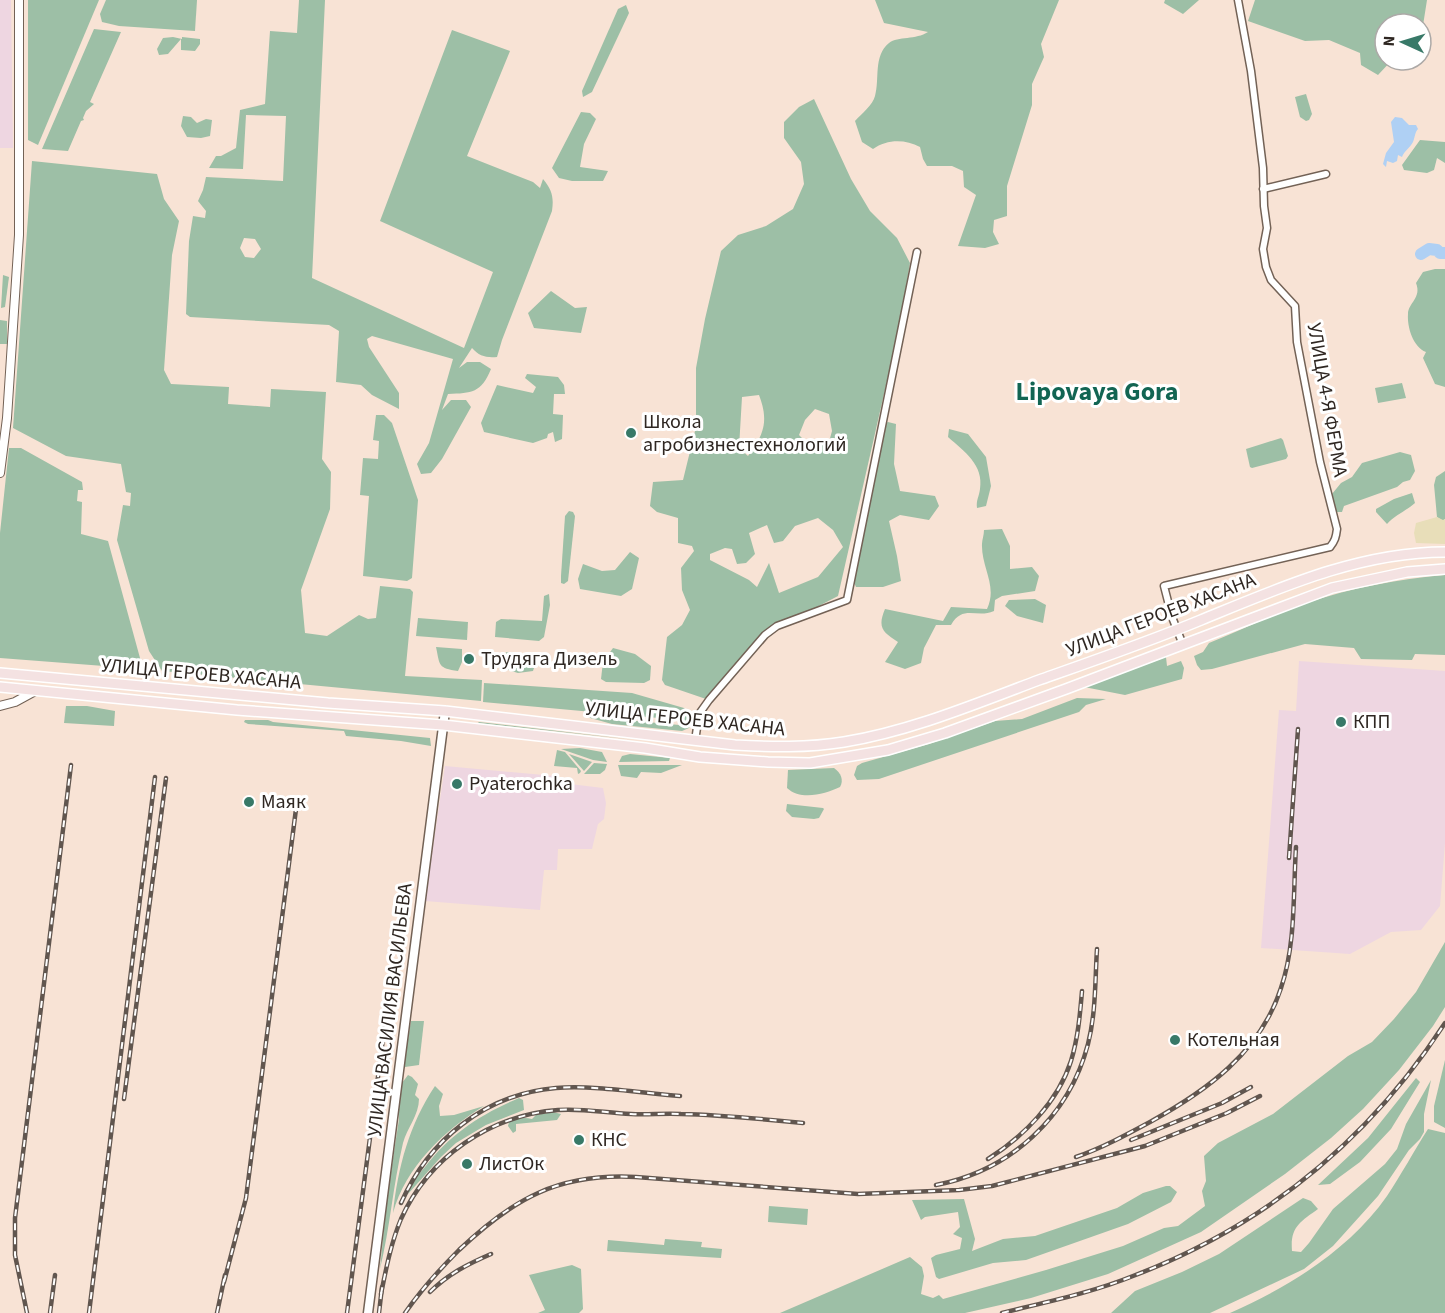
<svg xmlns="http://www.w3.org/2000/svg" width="1445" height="1313" viewBox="0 0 1445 1313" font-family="'Source Sans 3',sans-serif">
<rect width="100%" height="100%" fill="#f8e3d5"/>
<g fill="#eed6e1">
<path d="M0,0H11L13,148H0Z"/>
<path d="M1299,661L1445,671V843L1440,906L1421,930L1391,932L1350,954L1261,948L1279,710L1296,711Z"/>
<path d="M445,766L555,776L570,784L603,788L606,803L604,819L598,824L592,849H558L557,870H544L540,910L425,901Z"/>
</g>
<g fill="#9dbfa6" fill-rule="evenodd">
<path d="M28,0H99L38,145L28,140Z"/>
<path d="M106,0H197L195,31L119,26L102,22L100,14Z"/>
<path d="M299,0H325L312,278L464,348L493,272L380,221L452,30L510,51L467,156L533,182L540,188L543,179C552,190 554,197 552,211L502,340L497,357C486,358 479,356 472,348L459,368L467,362H480L491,369C481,393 472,393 448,394L442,410L451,400H466L471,407L442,459L431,473L421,474L417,464L429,443L453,359L372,336L367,339L369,347L399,393V409L372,395L361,385L336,382L339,331L329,325L190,317L186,314L189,241L193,216L205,218L206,211L198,201L203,190L206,177L283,181L286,116L246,115L243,169L209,168L216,156H221L236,148L240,110L265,104L270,31L297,33ZM244,238L255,239L261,249L254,258L245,257L240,248Z"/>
<path d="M875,0H1059L1041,44L1044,57L1032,84V105L1007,186V216L994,220L993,232L999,244L985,248L958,246L976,195L964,187L963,171L952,166H927L923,159L920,147C905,139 887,139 873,149L862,142L855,121C861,114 873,105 875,96C880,79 873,56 889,43C898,36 916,40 928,32L884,23Z"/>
<path d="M1165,0H1199L1183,14L1164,3Z"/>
<path d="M1255,0H1427L1421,38V24H1385V60H1392L1378,75L1361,65L1360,53L1329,40L1305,41L1248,21Z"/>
<path d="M626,5L629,13L592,92L583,97L582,91L618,9Z"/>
<path d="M94,29L121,32L90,102L94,104L86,111L83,118L84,120L81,121L68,151L42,149Z"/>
<path d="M173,37L182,39V37L200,39V44L195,51L181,50V39L168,54L159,55L157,49L163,38Z"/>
<path d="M1306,94L1312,114L1309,120L1306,121L1300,117L1295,97Z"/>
<path d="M814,99L851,179L870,211L897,238L910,263L899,328L838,596L765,634L706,699L665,685L662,680L667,637L682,625L690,610L682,590L681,568L694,551L692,546L678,543V518L657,512L650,506L653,482L683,480L696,427V368L705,319L721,251L738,235L766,226L793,209L804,184L801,162L784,138V122L799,107ZM759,395C769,421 764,435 748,456L739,448L742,397ZM815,409L829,414L832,431L829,442L810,446L799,435L805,420ZM818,518L833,530L843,547L818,577L779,593L769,563L757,587L749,580L710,560V554L725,548L732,549L737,564L746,563L755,554L749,533L767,525L774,543L783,541L795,526Z"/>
<path d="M581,112L590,113L596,119L584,144L580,167L608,171L603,181H572L559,178L552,168Z"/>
<path d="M183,116L191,117L197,123L206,119L212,120L210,136L201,138L187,137L181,126Z"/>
<path d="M1420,140L1445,142V163L1437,158L1434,170L1427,173L1404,170L1402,165Z"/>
<path d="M32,161L157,174L164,199L179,221L172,255L164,370L171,384L229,387L228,404L270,407L271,389L326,392L322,459L331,472L330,509L301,590L305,633L327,636L359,615L368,619L376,618L380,586L410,589L413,592L405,676L482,680L481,701L162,671L149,651L117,540L123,505L130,506L131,493L126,492L121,464L66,456L13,428Z"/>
<path d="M1435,269H1445V387L1435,384L1423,358L1426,352C1413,347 1407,327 1408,314C1408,303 1422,298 1416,283L1423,272Z"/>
<path d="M3,275L9,277L5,307L1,308Z"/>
<path d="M551,291L575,308L587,307L581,333L534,328L528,313Z"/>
<path d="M0,320L7,321V344H0Z"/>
<path d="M527,374L558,377L564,385L565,394H554L553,414L563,415L562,439L555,442L553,432L548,434L547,438L533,443L484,432L481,423L497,385L533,393L536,387L525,378Z"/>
<path d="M1402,383L1406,398L1378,403L1375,388Z"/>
<path d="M376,415H384L392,423L418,500L412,578L407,581L363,576L369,496L360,495L363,458L378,459L379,441L373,440Z"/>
<path d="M888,422L896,424L894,464L900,491L935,496L939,506L929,520L900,515L889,521L897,556L901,581L883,587H856L853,580L884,424Z"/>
<path d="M949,429L968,434L986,457L991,486L986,506L977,508C976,500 979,497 980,489C984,465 964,451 948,437Z"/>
<path d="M1281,438L1283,440L1288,456L1286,459L1252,468L1250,467L1246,449Z"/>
<path d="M9,448H21L82,482L83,490H78L77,501L82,502L81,534L108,541L143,669L0,658V533Z"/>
<path d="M1400,452L1411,455L1415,471L1410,480L1403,482L1397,487L1344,506L1342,512H1335L1332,494L1341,483L1352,477L1362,463Z"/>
<path d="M1445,471V519L1443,521L1437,517L1434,485L1436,477Z"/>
<path d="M1412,493L1415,503C1406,511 1395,515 1387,524L1376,512V509L1394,499Z"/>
<path d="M569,511L573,512L575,516L568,581L564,584L561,583V576L565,516Z"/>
<path d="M1002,529L1010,546V569L1032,567L1039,576L1035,591L1002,596L995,600L994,611C977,619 963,604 951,625H936L924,648L921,663L905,669L885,662L898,642C883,632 877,628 885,609L943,621L951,607L987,609C998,586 981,567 982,544C982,540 984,535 984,530Z"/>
<path d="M630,552L639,558L632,589L621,596L580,589L578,579L583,564L602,571L615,570Z"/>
<path d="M1445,575V655L1415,654L1412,660L1361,659L1354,648L1305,644L1212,669L1201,670L1197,665L1194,656L1203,652L1209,643C1241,630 1273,614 1306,603C1352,588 1397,579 1445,575Z"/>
<path d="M549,594L550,605L544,637L539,641L495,637L496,622L501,619L542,621L544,596Z"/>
<path d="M1035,599L1046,605L1043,623L1017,616L1005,606L1009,600Z"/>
<path d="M418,618L468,622L467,640L416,636Z"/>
<path d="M436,647L462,649V662L458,671C438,668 440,666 436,647Z"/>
<path d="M613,648L635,654L651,666L650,680L644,683L606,682L601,679L603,662Z"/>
<path d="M507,652L533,655L536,662L533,671L518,673L502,668L501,655Z"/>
<path d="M1166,657L1167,666L1181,661L1184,668L1182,679L1125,695L1084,687Z"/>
<path d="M484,683L632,693L684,708L690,715L691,721L483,702Z"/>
<path d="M1077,698L1106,699L1086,705L1079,712L879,779L857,780L854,775L857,766L862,763L929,744L995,721L1022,719Z"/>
<path d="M66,706H87L115,711L114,726L64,723Z"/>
<path d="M583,716L690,726L689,728L682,731L612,724Z"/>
<path d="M245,720H268L273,722L430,738L431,746L401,741L346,736L344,731L248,724L244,722Z"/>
<path d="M479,722L636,740L478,723Z"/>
<path d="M580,748L602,752L607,762L593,760L561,749Z"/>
<path d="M557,750L565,752L581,771L580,773L578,774L577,768L554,766Z"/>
<path d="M569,754L592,762L584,771Z"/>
<path d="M630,754L670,758L669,761L619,762L622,756Z"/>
<path d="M594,763L607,764L605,770L600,774H584Z"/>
<path d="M618,765H682L661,773L641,772L637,778L621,776Z"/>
<path d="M834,768C841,773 844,780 840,787C825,794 801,801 787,788L788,770Z"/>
<path d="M787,804L823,808L824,809L819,818L814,819L792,817L786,811Z"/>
<path d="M1445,942V1007L1433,1026L1399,1070L1363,1109L1331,1138L1285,1174L1201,1232L1108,1274L1031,1298L965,1313H780L910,1257L922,1267L924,1276L921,1294L933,1298L939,1295L943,1299L1046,1270L1123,1246L1164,1228L1178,1226L1205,1206L1202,1191L1206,1181L1204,1156L1218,1143L1273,1114L1348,1056L1372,1042L1394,1019L1416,992Z"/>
<path d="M411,1021H424L419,1065L405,1067L404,1063Z"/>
<path d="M1445,1060V1128L1434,1122V1106Z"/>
<path d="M408,1075L412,1077L418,1084L415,1095L419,1099C419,1115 407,1128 403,1143C393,1185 390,1228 380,1269L387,1198L399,1119L398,1104L402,1083Z"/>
<path d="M1416,1078L1420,1082L1391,1129L1360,1162L1330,1184L1318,1185L1368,1138Z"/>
<path d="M1431,1080L1424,1114V1132L1420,1139L1409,1150L1378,1196L1333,1246L1304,1269L1210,1313H1111L1135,1291L1182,1272L1219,1254L1303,1198L1311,1201L1318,1209C1300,1222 1290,1227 1292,1251L1301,1252L1309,1243L1333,1209L1385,1164L1397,1149L1406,1124Z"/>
<path d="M435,1086L443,1094L439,1106L440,1116L454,1115L484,1106C444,1130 405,1168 393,1213C398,1167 409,1125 435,1086Z"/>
<path d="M519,1098L523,1100L524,1110L486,1125L456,1143L441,1157L408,1194C410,1185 418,1175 425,1167C450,1134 481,1114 519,1098Z"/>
<path d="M553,1112L561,1114L557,1120L516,1124V1131L513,1133L508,1126L509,1122C517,1118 524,1117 532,1119L536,1115Z"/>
<path d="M1428,1129L1445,1133V1313H1230C1289,1287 1349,1250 1387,1196C1401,1175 1414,1151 1428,1129Z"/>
<path d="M1166,1186H1170L1177,1192L1171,1202L1128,1224L1026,1260L993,1263L939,1279L936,1277L931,1258L936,1255L960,1249L962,1238L953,1234L960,1227L958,1212L925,1217L921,1220L912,1200L964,1199L975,1239L972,1251L1003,1239L1035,1236L1117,1208L1143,1193Z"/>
<path d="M769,1206L808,1209L807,1225L768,1222Z"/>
<path d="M665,1239L702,1242L701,1247L722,1249L721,1258L607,1251L608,1240L664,1245Z"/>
<path d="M572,1265L581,1269L583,1309L579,1313H538L545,1310L529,1275Z"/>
</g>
<path fill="#e8deb9" d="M1437,517L1443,520L1445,519V544L1416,543L1414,533L1416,523Z"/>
<path fill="#afd0f4" d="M1395,117L1402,118L1409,125H1416L1418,129C1415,132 1415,137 1413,142C1410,148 1404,151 1402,157L1398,155L1397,161L1393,163L1387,161L1386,167L1383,164L1386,153L1394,142L1391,122Z"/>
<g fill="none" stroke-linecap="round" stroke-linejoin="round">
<path stroke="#afd0f4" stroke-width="12" d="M1421,254L1429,249L1437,250L1440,253H1445"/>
<defs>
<g id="minor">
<path d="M1263,189L1326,174"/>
<path d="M1183,645L1172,617L1164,586L1330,547C1335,541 1336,537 1337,529L1320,462L1297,342L1295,306L1271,280L1266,267L1263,249L1267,228L1264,206L1263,168L1251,71L1238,0"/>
<path d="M695,741L699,714L709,700L765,635L777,626L847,600L917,252"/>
</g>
<g id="tertiary">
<path d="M0,473L7,418L19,235V0"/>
<path d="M0,706L15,702L37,690"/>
</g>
<path id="secondary" d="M368,1313L445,711"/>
<g id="primary">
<path d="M0,673L328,703L445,711L735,745C771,747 807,748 844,742C911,731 975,704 1039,680C1093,661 1148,642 1201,620C1279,588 1359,552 1445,552"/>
<path d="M0,687L237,710L443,725L645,748L700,757L768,762L810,763L888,750L945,733L1066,689L1332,588L1407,572L1445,569"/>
</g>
</defs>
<use href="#minor" stroke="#736256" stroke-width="9"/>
<use href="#tertiary" stroke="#736256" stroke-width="10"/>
<use href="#secondary" stroke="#736256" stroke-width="11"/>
<use href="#primary" stroke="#fff" stroke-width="12"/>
<use href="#minor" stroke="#fff" stroke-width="6"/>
<use href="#tertiary" stroke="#fff" stroke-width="8"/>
<use href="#secondary" stroke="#fff" stroke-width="8"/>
<use href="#primary" stroke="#f4e2e2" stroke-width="9"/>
<defs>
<g id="rail">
<path d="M1289,858L1298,729"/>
<path d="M124,1099L166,778"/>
<path d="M1131,1140L1222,1103L1251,1087"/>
<path d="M1076,1157C1102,1148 1126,1135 1150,1122C1206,1091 1260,1053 1281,988C1296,944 1293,893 1296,847"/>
<path d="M988,1159C1023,1137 1058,1102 1071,1061C1078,1038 1080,1015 1082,991"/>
<path d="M936,1185C1010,1171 1069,1117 1088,1044C1096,1013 1095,980 1097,949"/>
<path d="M401,1203C429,1140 485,1094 556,1088C594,1085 641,1093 680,1096"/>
<path d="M224,1282L246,1198L296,809"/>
<path d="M430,1292C448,1274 468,1264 491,1254"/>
<path d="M381,1294C386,1269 391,1243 401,1219C429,1157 490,1115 558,1110C582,1108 606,1113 631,1114C647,1115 664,1113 681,1114C722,1115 763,1119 803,1123"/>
<path d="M27,1313L15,1255V1218L71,765"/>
<path d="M50,1313L55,1275"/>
<path d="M89,1313L155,777"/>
<path d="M217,1313L225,1275"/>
<path d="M347,1313L389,993"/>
<path d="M379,1313L382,1287"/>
<path d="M405,1313C421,1290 439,1270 459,1250C514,1198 559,1173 636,1177L858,1194L959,1190L992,1186L1145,1146L1227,1113L1260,1096"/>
<path d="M1002,1313C1046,1302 1091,1293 1133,1276C1264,1226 1369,1140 1445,1023"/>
</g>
</defs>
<use href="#rail" stroke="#61564f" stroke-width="4.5"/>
<use href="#rail" stroke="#fff" stroke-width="2" stroke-dasharray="7" stroke-linecap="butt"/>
</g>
<g fill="#387968" stroke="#fff" stroke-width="2">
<circle cx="631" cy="433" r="6"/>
<circle cx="469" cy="659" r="6"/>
<circle cx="1341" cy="722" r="6"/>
<circle cx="457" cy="784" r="6"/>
<circle cx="249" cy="802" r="6"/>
<circle cx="1175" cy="1040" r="6"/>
<circle cx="579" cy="1140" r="6"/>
<circle cx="467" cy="1164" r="6"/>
</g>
<g text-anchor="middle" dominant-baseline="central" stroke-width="6" stroke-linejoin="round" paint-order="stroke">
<g font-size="20" fill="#2f2722" stroke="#fff">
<text transform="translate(1327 400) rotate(80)">УЛИЦА 4-Я ФЕРМА</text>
<text transform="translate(1161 615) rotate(-21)">УЛИЦА ГЕРОЕВ ХАСАНА</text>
<text transform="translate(201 674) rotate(5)">УЛИЦА ГЕРОЕВ ХАСАНА</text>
<text transform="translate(685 719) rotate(6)">УЛИЦА ГЕРОЕВ ХАСАНА</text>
<text transform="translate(390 1010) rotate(-83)">УЛИЦА ВАСИЛИЯ ВАСИЛЬЕВА</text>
</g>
<g font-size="20" fill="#2f2722" stroke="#fff" text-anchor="start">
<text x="643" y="422">Школа<tspan x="643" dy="23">агробизнестехнологий</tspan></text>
<text x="481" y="659">Трудяга Дизель</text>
<text x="1353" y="722">КПП</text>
<text x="469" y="784">Pyaterochka</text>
<text x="261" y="802">Маяк</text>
<text x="1187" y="1040">Котельная</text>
<text x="591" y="1140">КНС</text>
<text x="479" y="1164">ЛистОк</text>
</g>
<g font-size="26" font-weight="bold" fill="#126553" stroke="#fff">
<text x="1097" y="391">Lipovaya Gora</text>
</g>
</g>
<g transform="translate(1403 42) rotate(274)"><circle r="28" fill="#ffffff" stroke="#aca9a7" stroke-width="1.5"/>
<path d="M0-4.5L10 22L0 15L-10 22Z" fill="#387968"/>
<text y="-9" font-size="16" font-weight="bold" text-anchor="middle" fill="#2f2722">N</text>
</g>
</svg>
